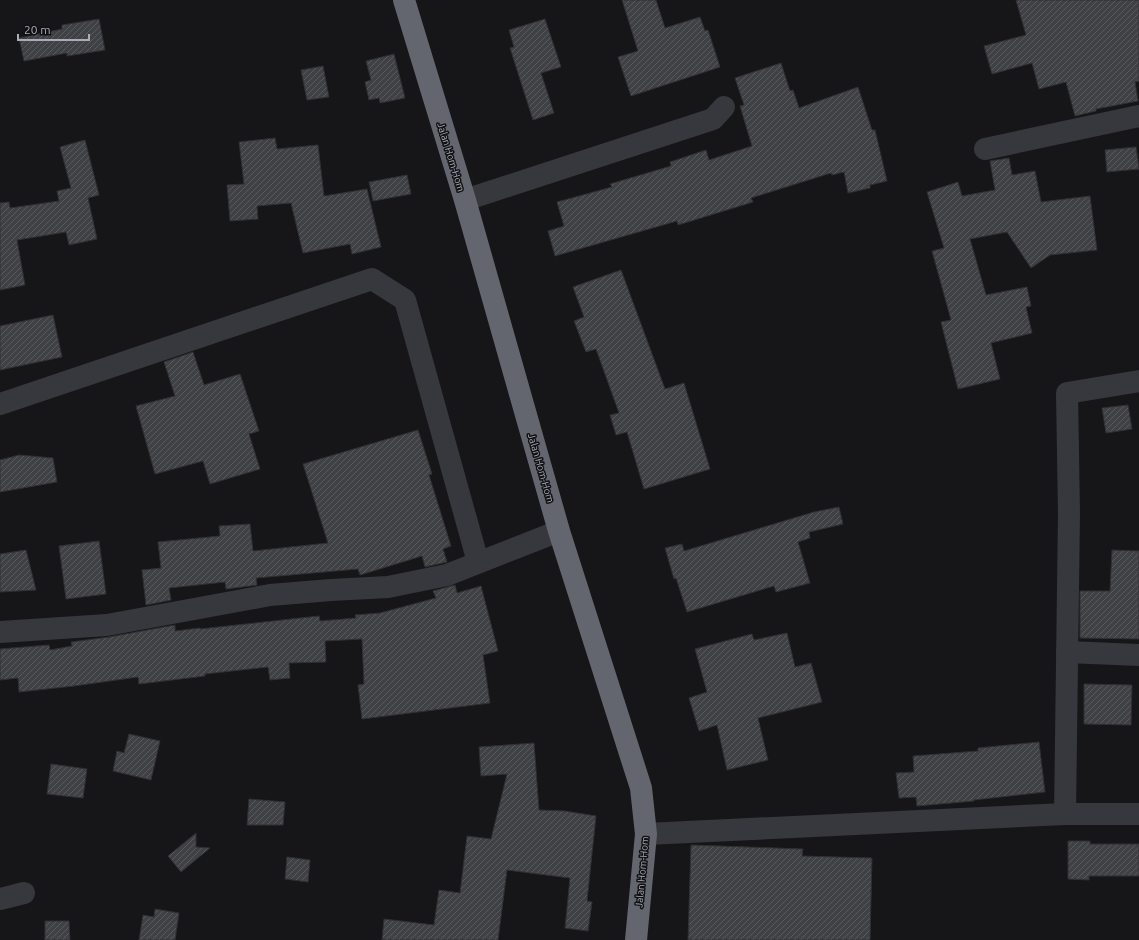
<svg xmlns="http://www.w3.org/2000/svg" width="1139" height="940" viewBox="0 0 1139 940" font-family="Ubuntu,sans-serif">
<defs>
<pattern id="building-hatch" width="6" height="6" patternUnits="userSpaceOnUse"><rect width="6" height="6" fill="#404145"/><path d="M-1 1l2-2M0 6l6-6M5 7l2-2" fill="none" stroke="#595a5e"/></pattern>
</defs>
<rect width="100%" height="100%" fill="#161618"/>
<g fill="url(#building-hatch)" stroke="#303034">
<path d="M622,0H656L665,28L700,17L705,31L708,30L720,67L631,96L618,57L638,51Z"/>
<path d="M1016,0H1139V81L1135,82L1138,101L1096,109V111L1075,116L1066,82L1039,89L1032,63L992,74L984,46L1026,35Z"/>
<path d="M99,19L105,50L67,56V53L24,61L19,38L62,29V25Z"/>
<path d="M545,19L561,67L541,73L554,113L533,120L510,48L514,47L509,30Z"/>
<path d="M394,54L405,98L380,103L379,98L369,100L365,82L371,80L366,61Z"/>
<path d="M781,63L790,91L793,90L799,108L858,87L872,130H875L887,181L870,185V188L848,193L844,172L832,175L831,173L751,198L753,202L678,225L677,221L555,256L548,231L564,226L557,202L612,187L610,184L671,166L670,162L706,150L709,160L752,146L740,106L744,105L735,78Z"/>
<path d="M323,66L329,97L307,100L301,70Z"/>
<path d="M275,138L277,149L318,145L324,196L367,189L381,247L352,254L350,244L303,253L291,203L257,206L258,219L230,221L227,185L244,184L239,142Z"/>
<path d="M85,140L99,195L88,198L97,239L69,245L66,232L17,240L25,285L0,290V203L9,202L10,208L59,201L57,191L71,188L60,147Z"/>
<path d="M1136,147L1139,169L1107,172L1105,150Z"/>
<path d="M1009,158L1012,175L1035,171L1041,202L1090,196L1097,250L1050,255L1031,268L1007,232L970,239L986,295L1027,287L1031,306L1026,307L1032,333L991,343L1000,379L958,389L941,322L951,320L932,251L944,248L927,192L958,182L962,196L995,190L990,161Z"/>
<path d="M407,175L411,194L373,201L369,182Z"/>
<path d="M621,270L665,389L684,383L710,469L644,489L627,432L616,435L610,415L619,413L596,349L586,352L574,321L584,317L573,287Z"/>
<path d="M53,315L62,357L0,370V326Z"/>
<path d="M193,352L204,385L240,374L259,431L249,434L260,469L210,484L203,461L155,474L136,406L175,396L164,362Z"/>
<path d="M1128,405L1132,429L1106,433L1102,408Z"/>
<path d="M418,430L432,474L429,475L451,546L443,549L447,562L425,567L422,556L360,575L358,569L256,578L257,585L226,589L225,582L169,588L171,600L146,605L142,570L161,568L158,542L220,536L219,526L250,524L253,551L328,543L303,464Z"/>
<path d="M19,455L53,458L57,482L0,492V460Z"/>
<path d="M839,507L843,524L809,532L810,538L798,542L810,583L776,592L774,586L687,612L676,578L674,579L665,548L682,544L684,551L814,512Z"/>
<path d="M99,541L106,594L66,599L59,546Z"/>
<path d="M26,550L36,590L0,592V554Z"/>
<path d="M1112,550L1139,551V639L1080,638V591H1110Z"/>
<path d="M455,585L457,593L481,586L498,651L483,655L490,703L362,719L358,685L364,684L362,639L325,641L326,662L289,663L290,678L270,680L268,667L205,674V676L139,684L138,677L74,686L19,692L18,678L0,680V649L49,645L50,650L72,646L71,642L109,637L175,625V631L200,628V629L319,616L320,621L356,618L355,615L380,613L436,598L433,591Z"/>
<path d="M787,633L795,667L811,663L822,702L758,718L768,760L727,770L717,725L699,731L689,698L707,692L695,649L752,634L754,640Z"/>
<path d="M1084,684L1132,685L1131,725L1084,724Z"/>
<path d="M129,734L160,741L151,780L113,771L117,751L124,753Z"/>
<path d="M1039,742L1045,792L974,800V801L917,806L916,797L899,798L896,773L914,772L913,756L978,751V748Z"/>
<path d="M534,743L539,810L565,811L596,816L587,901L592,902L588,931L565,928L570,878L507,870L498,940H382L384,919L434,925L439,890L460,893L467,836L491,839L507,774L481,776L479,747Z"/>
<path d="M51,764L87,769L83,798L47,794Z"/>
<path d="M249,799L285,802L283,825H247Z"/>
<path d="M196,833V847L210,848L181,872L168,856Z"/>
<path d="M1068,841H1090V844H1139V876H1089V880L1068,879Z"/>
<path d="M691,845L803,849L802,856L872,858L870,940H688Z"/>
<path d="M287,857L310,860L308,882L285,879Z"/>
<path d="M155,909L179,913L175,940H139L143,915L154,917Z"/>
<path d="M45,921H69L70,940H45Z"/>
</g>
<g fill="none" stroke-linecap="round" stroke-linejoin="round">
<g stroke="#37383d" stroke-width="22">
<path d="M985,149L1139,116"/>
<path d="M465,200L713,119L724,107"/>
<path d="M0,404L372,279L405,300L478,562"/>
<path d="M0,632L107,625L270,595L331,590L388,587L447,575L559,531"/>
<path d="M1067,652L1139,655"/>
<path d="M1065,814L1069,513L1067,393L1139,381"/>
<path d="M646,834L1065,814H1139"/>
<path d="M0,899L24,893"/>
</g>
<path stroke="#63666e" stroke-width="22" d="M404,0L465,200L559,531L641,788L646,834L636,940"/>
</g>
<g text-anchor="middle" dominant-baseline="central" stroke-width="3" stroke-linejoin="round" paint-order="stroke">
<g font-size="10" fill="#a8adb8" stroke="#111113">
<text transform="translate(451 157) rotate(73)">Jalan Hom-Hom</text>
<text transform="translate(541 468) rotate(74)">Jalan Hom-Hom</text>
<text transform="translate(642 872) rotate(-85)">Jalan Hom-Hom</text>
</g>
</g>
<path d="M18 34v6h71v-6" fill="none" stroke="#a8adb8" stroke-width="2"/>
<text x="24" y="34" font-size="12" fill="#a8adb8" stroke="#111113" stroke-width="3" paint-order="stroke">20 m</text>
</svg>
